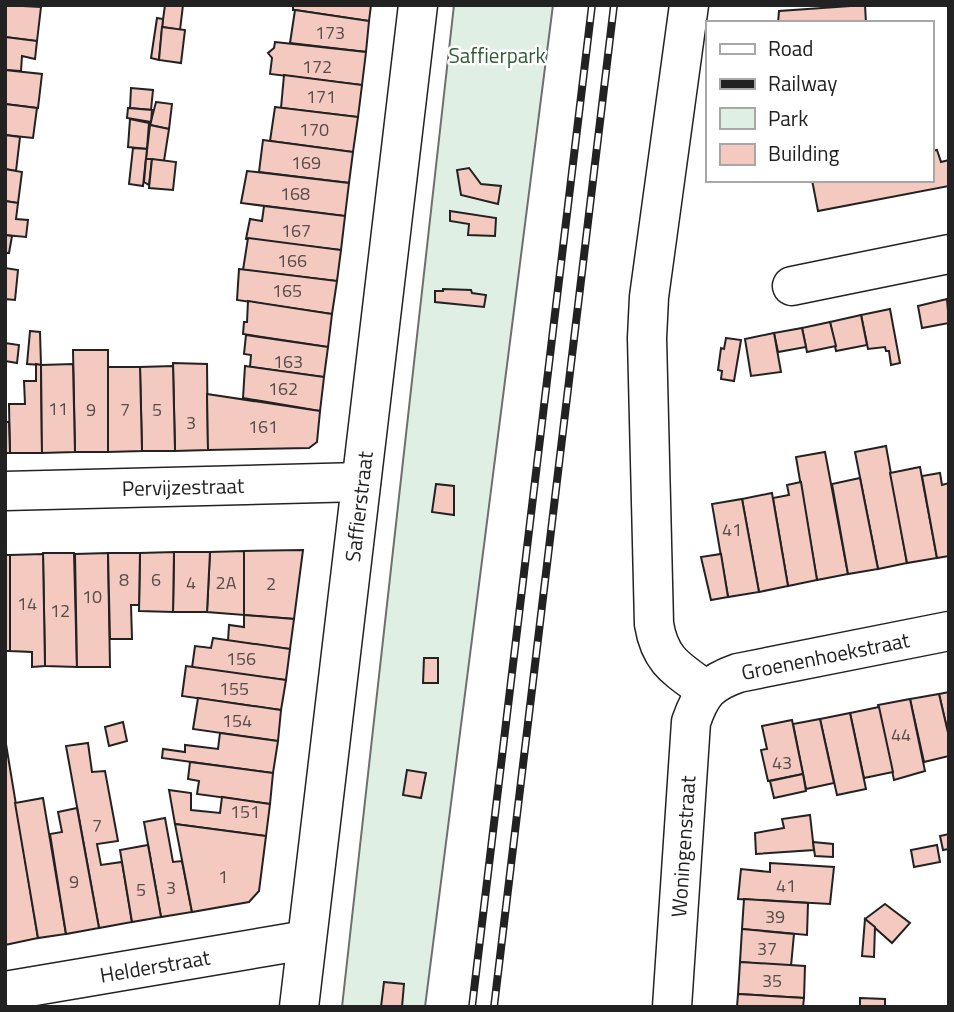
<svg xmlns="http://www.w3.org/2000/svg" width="954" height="1012" viewBox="0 0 954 1012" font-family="'Titillium Web',sans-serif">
<rect width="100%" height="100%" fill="#fff"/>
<path fill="#e0efe3" stroke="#6f6f6f" stroke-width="2" d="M454,5H553L425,1007H342Z"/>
<g fill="#f3c9c0" stroke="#222" stroke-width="2">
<path d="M5,5L41,7L37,41L5,37Z"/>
<path d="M165,5H183L180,30L162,27Z"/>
<path d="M293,5H371L369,21L295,10H293Z"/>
<path d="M865,5L866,23H778L779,11Z"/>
<path d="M295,10L369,21L366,52L290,43Z"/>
<path d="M157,18L163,19L159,60L151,58Z"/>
<path d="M162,27L185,30L181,63L159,60Z"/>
<path d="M5,37L37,41L35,59L22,56L21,71L5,70Z"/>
<path d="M275,42L366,52L362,85L270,74L272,58L268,53L274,48Z"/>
<path d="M5,70L42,74L38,108L5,104Z"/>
<path d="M284,75L362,85L358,117L281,108Z"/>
<path d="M131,88L153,90L151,110L130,108Z"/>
<path d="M156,102L172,104L169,129L150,125Z"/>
<path d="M5,104L37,108L33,138L5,135Z"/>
<path d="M275,107L358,117L353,152L270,141Z"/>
<path d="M128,108L152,110L151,122L127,118Z"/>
<path d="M130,119L149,123L147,149L128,147Z"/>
<path d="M150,125L169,129L164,161L146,159Z"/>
<path d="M5,135L20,137L16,171L5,169Z"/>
<path d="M263,140L353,152L349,183L259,172Z"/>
<path d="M133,148L147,149L143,186L129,184Z"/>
<path d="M937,150L941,162L949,160V186L818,211L812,180H931V151Z"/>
<path d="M146,159H152L149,185L144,182Z"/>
<path d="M152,159L176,162L173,190L149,188Z"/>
<path d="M469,168L481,184L501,186L498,204L461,195L457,170Z"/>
<path d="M5,169L22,172L18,203L5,201Z"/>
<path d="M247,171L349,183L345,216L241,203Z"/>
<path d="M5,201L18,203L16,219L28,220L26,237L5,235Z"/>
<path d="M264,206L345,216L341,250L246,239L250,219L262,221Z"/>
<path d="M450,211L496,218L495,236L468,235L469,224L450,221Z"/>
<path d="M5,235L12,236L9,253H6V268Z"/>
<path d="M248,238L341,250L337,281L243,270Z"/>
<path d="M5,268L18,270L15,300L5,299Z"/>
<path d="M239,269L337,281L332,314L237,300Z"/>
<path d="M443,289L471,290L472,293L486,295L484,307L435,302V291H443Z"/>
<path d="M947,299L949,323L922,328L918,306Z"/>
<path d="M248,301L332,314L328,347L243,334L244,322H247Z"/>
<path d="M890,309L900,363L891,365L889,351H886L885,347L868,349L861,315Z"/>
<path d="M861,315L867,345L836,351L830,322Z"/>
<path d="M830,322L836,346L807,352L802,328Z"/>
<path d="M802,328L806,347L778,352L774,333Z"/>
<path d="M30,331L40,332L41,365L27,364Z"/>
<path d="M774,333L781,372L751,376L745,339Z"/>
<path d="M246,335L328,347L324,377L250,367L251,355L244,354Z"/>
<path d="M726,338L741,340L734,381L721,379L722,371L718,370L721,348L724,349Z"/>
<path d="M5,343L19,345L17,363L5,361Z"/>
<path d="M73,350H108V452H75Z"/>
<path d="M173,363L207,364L208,450L175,451Z"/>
<path d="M36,364L41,365L42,453H10L9,404H25L24,381H36Z"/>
<path d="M73,364L75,452L42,453L41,365Z"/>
<path d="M173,366L175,451H142L140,367Z"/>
<path d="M245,366L324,377L320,411L243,398Z"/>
<path d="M108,367H140L142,451L108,452Z"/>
<path d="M207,394L320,411L317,442L309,448L208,450Z"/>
<path d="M5,422H9L10,453H5Z"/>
<path d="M886,446L907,563L878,569L855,452Z"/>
<path d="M825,452L848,574L817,580L796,457Z"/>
<path d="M920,467L937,558L907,563L890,473Z"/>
<path d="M940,473L942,485L949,483V556L937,558L922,476Z"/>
<path d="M860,478L878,569L848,574L832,484Z"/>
<path d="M801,482L817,580L788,586L773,498L789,495L787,485Z"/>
<path d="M436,484L454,486V515L432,512Z"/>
<path d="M772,493L788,586L759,592L742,499Z"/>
<path d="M742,499L759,592L728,597L712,504Z"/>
<path d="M303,550L294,619L244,615V551Z"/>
<path d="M244,551V615L207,612L210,552Z"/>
<path d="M174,552H210L207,612H173Z"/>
<path d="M174,552L173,612L139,611L140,553Z"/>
<path d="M43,553H74L77,667L45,666Z"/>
<path d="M108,553L110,667H77L75,554Z"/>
<path d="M108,553H140L139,605H131L132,639H110Z"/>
<path d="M43,554L45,666L32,667V652L10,651V555Z"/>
<path d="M721,554L728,597L711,600L701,557Z"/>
<rect x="5" y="555" width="5" height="96"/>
<path d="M244,615L294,619L290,649L228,641L229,625L244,627Z"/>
<path d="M213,638L290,649L286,680L192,668L195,646L211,648Z"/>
<path d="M424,658H438V683H423Z"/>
<path d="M186,666L286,680L281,710L182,696Z"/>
<path d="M949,692V737L939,694Z"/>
<path d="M939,694L949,737V756L924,762L910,699Z"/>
<path d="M198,698L281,710L278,741L193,729Z"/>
<path d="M910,699L925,771L894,780L878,705Z"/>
<path d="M879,707L893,772L864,778L850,713Z"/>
<path d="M850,713L866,789L837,795L820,719Z"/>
<path d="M820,719L834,783L806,789L793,724Z"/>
<path d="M792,720L803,774L768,781L761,750L767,749L762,726Z"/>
<path d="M123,722L127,741L109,746L105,727Z"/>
<path d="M220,733L278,741L273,773L162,758L163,749L185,752V745L218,749Z"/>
<path d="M5,738L38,938L5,945Z"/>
<path d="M88,743L92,772L105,771L118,841L97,844L101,865L122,862L132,922L99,928L66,746Z"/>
<path d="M190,762L273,773L270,804L197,794L199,781L188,779Z"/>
<path d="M407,770L426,773L421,798L403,795Z"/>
<path d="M803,774L806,791L774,798L770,781Z"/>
<path d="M169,790L191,793V810L220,813L222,797L270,804L266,836L175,824Z"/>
<path d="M43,798L66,934L38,938L15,803Z"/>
<path d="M77,808L99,928L66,934L50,834L62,832L58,812Z"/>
<path d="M810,815L814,850L756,854L755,833L784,828L782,819Z"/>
<path d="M165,818L173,862L182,861L192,912L161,917L144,822Z"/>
<path d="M175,824L266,836L259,891L249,902L192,912Z"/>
<path d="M949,834V849L943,850L940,836Z"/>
<path d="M813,842L833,844V857L815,856Z"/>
<path d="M148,845L161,917L132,922L120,850Z"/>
<path d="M937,845L940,862L914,867L911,850Z"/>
<path d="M770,863L834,867L830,904L738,899L741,869L770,872Z"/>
<path d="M744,899L808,903L807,935L742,929Z"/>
<path d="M885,904L910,923L892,943L865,919Z"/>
<path d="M865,919L875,927L874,957L862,956Z"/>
<path d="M742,929L794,934L791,966L740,962Z"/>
<path d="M740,962L805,966L804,998L738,994Z"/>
<path d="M384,982L404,984L402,1007H381Z"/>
<path d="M738,994L804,998L803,1007H737Z"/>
<path d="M860,998L885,999V1007H860Z"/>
</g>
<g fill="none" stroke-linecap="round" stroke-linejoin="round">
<defs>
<g id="minor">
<path d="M689,5L649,297L647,338L654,624C660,661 677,669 706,690"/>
<path d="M792,286L949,254"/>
<path id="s1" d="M5,491L361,482"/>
<path id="s2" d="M5,991L306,940"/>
<path id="s3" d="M299,1007L418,5"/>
<path id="s4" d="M672,1007L691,722C701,693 709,683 738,673L949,631"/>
</g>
</defs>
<use href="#minor" stroke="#222" stroke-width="41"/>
<use href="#minor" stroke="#fff" stroke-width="38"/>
<defs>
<g id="rail">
<path d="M472,1007L592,5"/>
<path d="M494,1007L614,5"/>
</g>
</defs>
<use href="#rail" stroke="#222" stroke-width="8"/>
<use href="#rail" stroke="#fff" stroke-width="5" stroke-dasharray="16" stroke-linecap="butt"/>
</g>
<g text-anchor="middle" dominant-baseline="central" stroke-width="5" stroke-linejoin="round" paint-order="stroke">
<g font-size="18" fill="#564c4a">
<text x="330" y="32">173</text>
<text x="317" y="66">172</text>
<text x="321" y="96">171</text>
<text x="314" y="129">170</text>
<text x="306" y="162">169</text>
<text x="295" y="193">168</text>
<text x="296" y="230">167</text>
<text x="292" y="260">166</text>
<text x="287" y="290">165</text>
<text x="288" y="361">163</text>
<text x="283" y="388">162</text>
<text x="58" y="408">11</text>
<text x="91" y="409">9</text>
<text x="125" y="409">7</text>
<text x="157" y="409">5</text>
<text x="191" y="422">3</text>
<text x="263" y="426">161</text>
<text x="732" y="529">41</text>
<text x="124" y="579">8</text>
<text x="156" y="579">6</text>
<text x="191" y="582">4</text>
<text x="226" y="582">2A</text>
<text x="271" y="583">2</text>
<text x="92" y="596">10</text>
<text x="27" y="603">14</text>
<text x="60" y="610">12</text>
<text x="241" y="658">156</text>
<text x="234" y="688">155</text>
<text x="237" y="720">154</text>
<text x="901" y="734">44</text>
<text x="782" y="762">43</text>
<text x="245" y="811">151</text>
<text x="97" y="825">7</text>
<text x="223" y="876">1</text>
<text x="74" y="881">9</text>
<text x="786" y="885">41</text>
<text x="171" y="887">3</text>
<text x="141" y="889">5</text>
<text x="775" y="916">39</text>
<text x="767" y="948">37</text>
<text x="772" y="980">35</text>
</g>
<g font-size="21" fill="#2f5e38" stroke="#fff">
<text x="497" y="55">Saffierpark</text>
</g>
<g font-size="21" fill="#222" stroke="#fff">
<text stroke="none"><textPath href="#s1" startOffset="178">Pervijzestraat</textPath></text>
<text stroke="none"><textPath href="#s3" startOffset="504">Saffierstraat</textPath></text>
<text stroke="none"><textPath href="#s4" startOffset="446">Groenenhoekstraat</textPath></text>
<text stroke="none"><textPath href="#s4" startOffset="161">Woningenstraat</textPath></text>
<text stroke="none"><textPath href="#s2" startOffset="152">Helderstraat</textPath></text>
</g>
</g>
<rect width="954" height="1012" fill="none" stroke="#222222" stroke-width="14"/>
<rect x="706" y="21" width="228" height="161" fill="#ffffff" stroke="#a7a7a7" stroke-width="2"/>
<rect x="720" y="44" width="35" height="10" fill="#ffffff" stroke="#a7a7a7" stroke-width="2"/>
<text x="768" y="56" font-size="21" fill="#222222">Road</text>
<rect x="720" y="79" width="35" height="10" fill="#222222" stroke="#a7a7a7" stroke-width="2"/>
<text x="768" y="91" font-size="21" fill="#222222">Railway</text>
<rect x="720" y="108" width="35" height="21" fill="#e0efe3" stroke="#a7a7a7" stroke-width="2"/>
<text x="768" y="126" font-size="21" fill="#222222">Park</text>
<rect x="720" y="144" width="35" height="21" fill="#f3c9c0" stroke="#a7a7a7" stroke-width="2"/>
<text x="768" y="161" font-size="21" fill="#222222">Building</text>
</svg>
